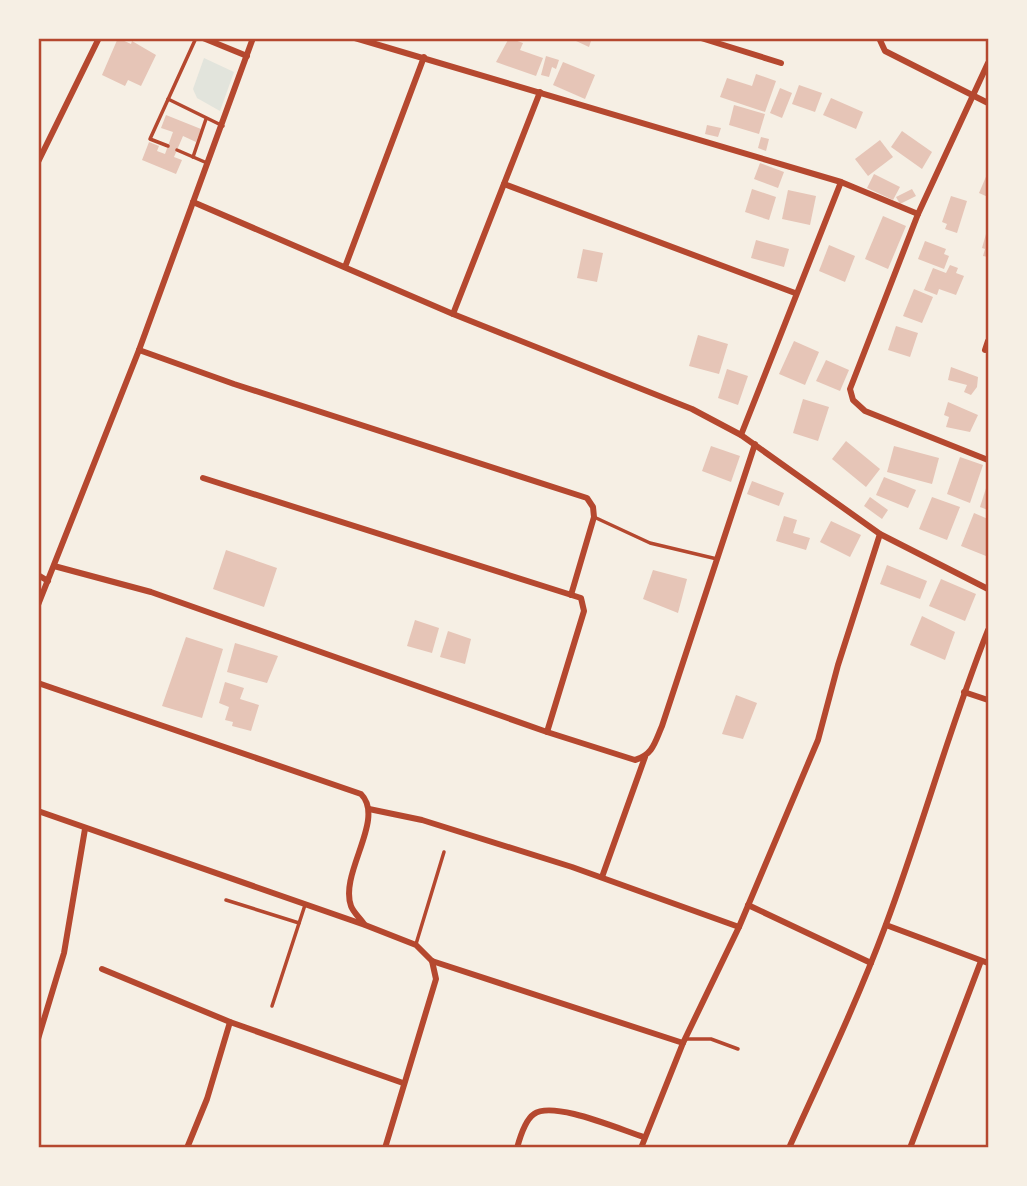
<svg xmlns="http://www.w3.org/2000/svg" width="1027" height="1186" viewBox="0 0 1027 1186" font-family="Quicksand,sans-serif">
<rect width="100%" height="100%" fill="#f6efe4"/>
<path fill="#e2e4dc" d="M204,58L234,72L220,111L197,98L193,89Z"/>
<g fill="#e6c5b7">
<path d="M118,38L131,44L132,41L156,55L141,86L128,80L125,86L102,75Z"/>
<path d="M509,38L523,43L520,50L543,58L536,76L496,62Z"/>
<path d="M577,38H592L589,47L576,41Z"/>
<path d="M546,56L559,60L556,69L552,67L549,77L541,75Z"/>
<path d="M563,62L595,75L585,99L553,85Z"/>
<path d="M756,74L776,81L765,112L720,97L727,78L752,86Z"/>
<path d="M799,85L822,93L815,112L792,104Z"/>
<path d="M780,88L792,93L782,118L770,113Z"/>
<path d="M831,98L863,112L856,129L823,115Z"/>
<path d="M734,105L765,114L759,134L729,125Z"/>
<path d="M166,115L201,129L196,142L183,136L174,157L182,160L176,174L142,160L149,142L159,146L157,151L165,154L173,132L161,128Z"/>
<path d="M707,125L721,128L718,137L705,134Z"/>
<path d="M902,131L932,152L922,169L891,147Z"/>
<path d="M761,137L769,139L766,151L758,148Z"/>
<path d="M880,140L893,157L868,176L855,159Z"/>
<path d="M760,163L784,172L778,188L754,179Z"/>
<path d="M988,172V197L979,193Z"/>
<path d="M874,174L900,187L893,200L867,188Z"/>
<path d="M752,189L776,197L769,220L745,212Z"/>
<path d="M912,189L916,196L900,204L896,197Z"/>
<path d="M788,190L816,196L810,225L782,219Z"/>
<path d="M951,196L967,201L957,233L945,229L947,224L942,222Z"/>
<path d="M883,216L906,226L888,269L865,259Z"/>
<path d="M986,234L988,235V257L983,256L985,249L982,248Z"/>
<path d="M756,240L789,249L784,267L751,258Z"/>
<path d="M925,241L946,249L944,254L949,256L944,269L918,259Z"/>
<path d="M829,245L855,256L845,282L819,271Z"/>
<path d="M583,249L603,253L597,282L577,278Z"/>
<path d="M950,265L958,268L956,273L964,276L956,295L939,289L937,295L924,290L933,268L946,273Z"/>
<path d="M914,289L933,297L922,323L903,316Z"/>
<path d="M896,326L918,333L910,357L888,350Z"/>
<path d="M698,335L728,344L719,374L689,366Z"/>
<path d="M794,341L819,352L805,385L779,374Z"/>
<path d="M826,360L849,370L840,391L816,381Z"/>
<path d="M951,367L978,377L977,387L971,395L964,392L967,385L948,380Z"/>
<path d="M727,369L748,376L738,405L718,398Z"/>
<path d="M803,399L829,407L818,441L793,433Z"/>
<path d="M948,402L978,415L970,432L946,427L949,417L944,415Z"/>
<path d="M846,441L880,469L866,487L832,459Z"/>
<path d="M711,446L740,456L731,482L702,471Z"/>
<path d="M894,446L939,458L932,484L887,472Z"/>
<path d="M960,457L983,465L970,503L947,494Z"/>
<path d="M884,477L916,490L908,508L876,495Z"/>
<path d="M752,481L784,493L779,506L747,494Z"/>
<path d="M988,482V510L980,507Z"/>
<path d="M870,497L888,510L882,519L864,506Z"/>
<path d="M932,497L960,507L947,540L919,529Z"/>
<path d="M974,513L988,519L986,556L961,546Z"/>
<path d="M784,516L797,520L793,533L810,538L806,550L776,541Z"/>
<path d="M831,521L861,535L850,557L820,542Z"/>
<path d="M226,550L277,568L264,607L213,589Z"/>
<path d="M887,565L927,581L920,599L880,584Z"/>
<path d="M653,570L687,579L678,613L643,599Z"/>
<path d="M941,579L976,594L965,621L929,606Z"/>
<path d="M922,616L955,632L945,660L910,645Z"/>
<path d="M415,620L439,628L432,653L407,646Z"/>
<path d="M448,631L471,639L465,664L440,657Z"/>
<path d="M186,637L223,649L202,718L162,706Z"/>
<path d="M235,643L278,656L267,683L227,672Z"/>
<path d="M225,682L244,688L240,699L259,705L251,731L232,726L233,722L225,720L229,707L219,703Z"/>
<path d="M736,695L757,703L743,739L722,734Z"/>
</g>
<g fill="none" stroke-linecap="round" stroke-linejoin="round">
<g stroke="#b5482f" stroke-width="3.5">
<path d="M168,99L223,126"/>
<path d="M168,146L150,139L196,38"/>
<path d="M177,150L207,163"/>
<path d="M193,157L206,119"/>
<path d="M594,517L650,543L717,559"/>
<path d="M226,900L299,923"/>
<path d="M416,944L444,852"/>
<path d="M272,1006L305,905"/>
<path d="M687,1039H711L738,1049"/>
</g>
<g stroke="#b5482f" stroke-width="6">
<path d="M203,38L247,56"/>
<path d="M355,38L841,182L918,214"/>
<path d="M701,38L781,63"/>
<path d="M879,38L885,51L988,103"/>
<path d="M988,63L918,214L850,389L853,400L865,411L988,460"/>
<path d="M38,162L99,38"/>
<path d="M504,184L795,293"/>
<path d="M193,202L453,314L692,409L741,435L880,534L988,589"/>
<path d="M345,267L424,57"/>
<path d="M453,314L540,92"/>
<path d="M139,350L234,384L587,498L593,507L594,517L571,595"/>
<path d="M985,350L988,341"/>
<path d="M741,435L841,182"/>
<path d="M203,478L581,598L584,611L547,732"/>
<path d="M54,566L151,592L547,732L635,760C653,755 655,742 662,726L755,444"/>
<path d="M38,575L48,581"/>
<path d="M38,605L139,350L253,38"/>
<path d="M38,683L361,794C386,819 339,873 351,906C353,912 360,918 364,924"/>
<path d="M964,692L988,700"/>
<path d="M369,809L422,820L572,867L739,927"/>
<path d="M38,811L365,925L416,945L432,961L683,1043"/>
<path d="M602,877L645,757"/>
<path d="M748,905L871,963"/>
<path d="M886,925L988,963"/>
<path d="M102,969L230,1022L403,1083"/>
<path d="M38,1039L64,953L85,829"/>
<path d="M187,1148L207,1099L230,1022"/>
<path d="M385,1148L436,979L432,961"/>
<path d="M517,1148C520,1137 525,1120 534,1114C553,1100 621,1130 644,1137"/>
<path d="M641,1148L683,1043L739,927L818,740L838,665L880,534"/>
<path d="M789,1148C822,1075 857,1002 885,927C922,829 949,728 988,630"/>
<path d="M910,1148L981,961"/>
</g>
</g>
<rect width="1027" height="1186" fill="none" stroke="#f6efe4" stroke-width="80"/>
<rect x="40" y="40" width="947" height="1106" fill="none" stroke="#b5482f" stroke-width="2.5"/>
</svg>
